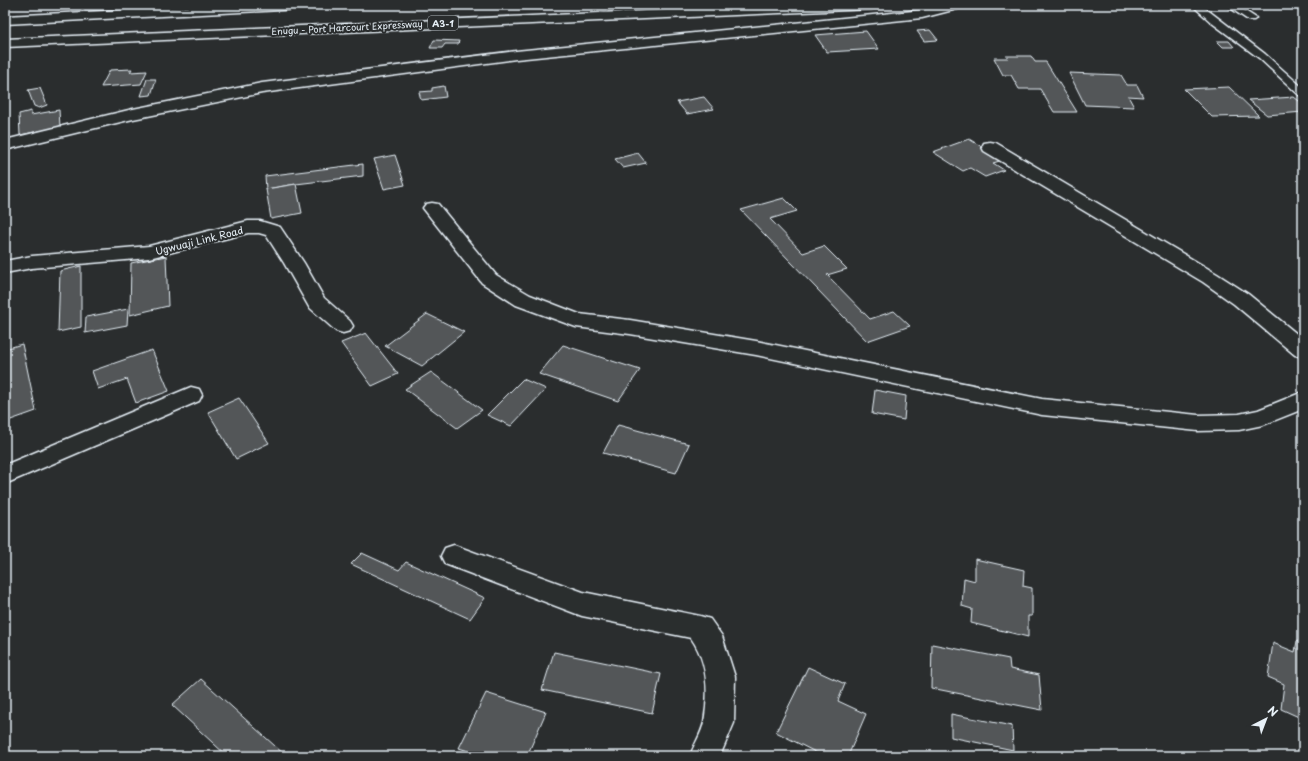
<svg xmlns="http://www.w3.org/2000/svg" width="1308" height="761" viewBox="0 0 1308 761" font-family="'Playpen Sans',sans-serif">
<rect width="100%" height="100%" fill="#2a2d2e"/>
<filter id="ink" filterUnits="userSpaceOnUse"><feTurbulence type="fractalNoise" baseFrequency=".025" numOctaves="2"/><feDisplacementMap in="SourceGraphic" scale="8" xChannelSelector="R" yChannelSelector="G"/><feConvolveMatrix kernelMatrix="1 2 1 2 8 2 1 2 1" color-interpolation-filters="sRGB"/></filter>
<g filter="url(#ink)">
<g fill="#535759" stroke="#e8f1f8">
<path d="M930,30L938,40L924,41L917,31Z"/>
<path d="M866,31L879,49L827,52L815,35Z"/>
<path d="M434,40L459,41L458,44H445L442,48H430Z"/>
<path d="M1217,41H1229L1234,47H1223Z"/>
<path d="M1006,56H1031L1035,62H1046L1077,112H1054L1040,89H1019L1011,75H1003L994,58H1008Z"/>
<path d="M132,69L130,72L147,71L141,84L101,87L110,70Z"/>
<path d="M1069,73L1121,75L1127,85H1137L1143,97L1128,96L1134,107L1085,105Z"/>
<path d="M147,79H156L151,95L141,96Z"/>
<path d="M444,86L446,97L421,100L419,92L432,91V88Z"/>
<path d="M1229,87L1259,116L1212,117L1184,89Z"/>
<path d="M40,88L47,105L39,108L34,106L28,90Z"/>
<path d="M704,97L714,109L687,114L677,102Z"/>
<path d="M1294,97L1303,104V112L1267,115L1248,100Z"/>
<path d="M59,110L60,127L20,135L19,114L31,111V115Z"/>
<path d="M969,139L1003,160L993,163L1004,170L985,177L970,168L963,171L933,152Z"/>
<path d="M638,153L646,163L623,168L615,159Z"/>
<path d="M395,155L405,185L384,189L374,159Z"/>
<path d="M363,164V176L296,184L266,189L265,176Z"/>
<path d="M296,184L302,213L271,219L266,189Z"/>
<path d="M784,198L797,211L770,219L803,253L824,246L847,269L827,275L870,319L894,311L910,326L867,341L741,210Z"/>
<path d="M166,256L168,306L130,315L131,263Z"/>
<path d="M81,266V327L58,332L60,271Z"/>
<path d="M128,309L127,325L85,333L86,317Z"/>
<path d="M427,314L464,332L422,366L385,346Z"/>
<path d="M366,333L398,374L372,386L341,343Z"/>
<path d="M22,344L36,411L5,422V349Z"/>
<path d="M563,345L640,370L618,401L539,374Z"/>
<path d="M152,350L169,391L136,403L127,379L98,389L92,371Z"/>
<path d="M431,372L482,410L457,428L405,389Z"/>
<path d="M523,379L546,389L511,426L487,415Z"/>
<path d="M875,390L906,396L904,420L872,414Z"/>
<path d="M239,398L269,443L236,459L208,412Z"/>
<path d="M618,425L689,444L676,473L603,453Z"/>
<path d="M362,553L399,570L406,562L485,598L470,619L351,564Z"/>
<path d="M975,559L1024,570L1023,586L1032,588V616H1028V637L971,623L972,609L962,606L964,578L975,581Z"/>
<path d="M1297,641L1303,643V719L1281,709L1284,684L1268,677L1273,643L1295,652Z"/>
<path d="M932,644L1009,659L1010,669L1039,675L1042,710L931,688Z"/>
<path d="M554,652L661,674L652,713L542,690Z"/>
<path d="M808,667L845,684L838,701L866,714L848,756H823L776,732Z"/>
<path d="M201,679L286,756H227L172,705Z"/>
<path d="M486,693L546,712L527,756H484L459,748Z"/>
<path d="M951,714L1012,726L1013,750L951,737Z"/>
</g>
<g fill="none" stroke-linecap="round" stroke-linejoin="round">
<defs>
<g id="lane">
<path d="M1192,5H1201L1265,54L1303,88V96L1299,95L1259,58L1212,23Z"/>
<path d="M1226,5H1236L1256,18L1254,20H1248Z"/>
</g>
<g id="street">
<path d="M990,142L996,143L1217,274L1248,294L1303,339V357L1295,355L1234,304L1203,282L984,151L982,147L984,143Z"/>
<path d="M432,203L438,204L496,275L530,295L579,314L630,320L756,341L1042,399L1198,415L1239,414L1258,410L1303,392V409L1263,425L1239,430L1198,431L1042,415L756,355L630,334L576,327L516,305L482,283L423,208L426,204Z"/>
<path d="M248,221H260L280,227L304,263L324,298L350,321L353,326L350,331L343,333L336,331L309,307L284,263L266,235L259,233H248L149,258L32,268L5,273V261L32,256L149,246Z"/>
<path d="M191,387L199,389L202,395L199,401L5,484V465Z"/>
<path d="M454,545L583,592L700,616L710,619L722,636L735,677L734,723L720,756H690C694,745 702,733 704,722C709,694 708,662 691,638L582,616L445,564L441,556L445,548Z"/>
</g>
<g id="highway">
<path d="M223,5H308L306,8L301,9L5,24V16Z"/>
<path d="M780,5H878L876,8L871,9L5,47V39Z"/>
<path d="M941,5H963L961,8L922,18L516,59L262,93L133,119L5,150V140L133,109L262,83L516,51L922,10Z"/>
</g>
</defs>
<use href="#lane" stroke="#e8f1f8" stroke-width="3"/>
<use href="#street" stroke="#e8f1f8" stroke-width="3"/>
<use href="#highway" stroke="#e8f1f8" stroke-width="3"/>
<use href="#lane" fill="#2a2d2e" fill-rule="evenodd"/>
<use href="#street" fill="#2a2d2e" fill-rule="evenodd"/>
<use href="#highway" fill="#2a2d2e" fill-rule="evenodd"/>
</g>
</g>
<g text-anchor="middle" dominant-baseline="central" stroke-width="4" stroke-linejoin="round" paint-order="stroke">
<rect fill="#2a2d2e" stroke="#afb6bb" stroke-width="1" x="428" y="16" width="30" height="14" rx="3"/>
<g font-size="9" font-weight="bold" fill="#e8f1f8">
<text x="443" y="23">A3-1</text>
</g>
<g font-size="9" fill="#e8f1f8" stroke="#2a2d2e">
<text transform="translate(347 27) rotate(-3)">Enugu - Port Harcourt Expressway</text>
</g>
<g font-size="10" fill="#e8f1f8" stroke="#2a2d2e">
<text transform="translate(199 240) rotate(-14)">Ugwuaji Link Road</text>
</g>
</g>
<rect width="1308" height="761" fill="none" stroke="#2a2d2e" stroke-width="20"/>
<rect x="10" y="10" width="1288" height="741" fill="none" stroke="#e8f1f8" stroke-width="1.5" filter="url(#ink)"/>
<g transform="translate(1266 719) rotate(42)" stroke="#2a2d2e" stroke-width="3" paint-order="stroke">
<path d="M0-3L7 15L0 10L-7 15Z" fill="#e8f1f8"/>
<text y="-6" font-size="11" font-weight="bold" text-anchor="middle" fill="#e8f1f8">N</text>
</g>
</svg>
